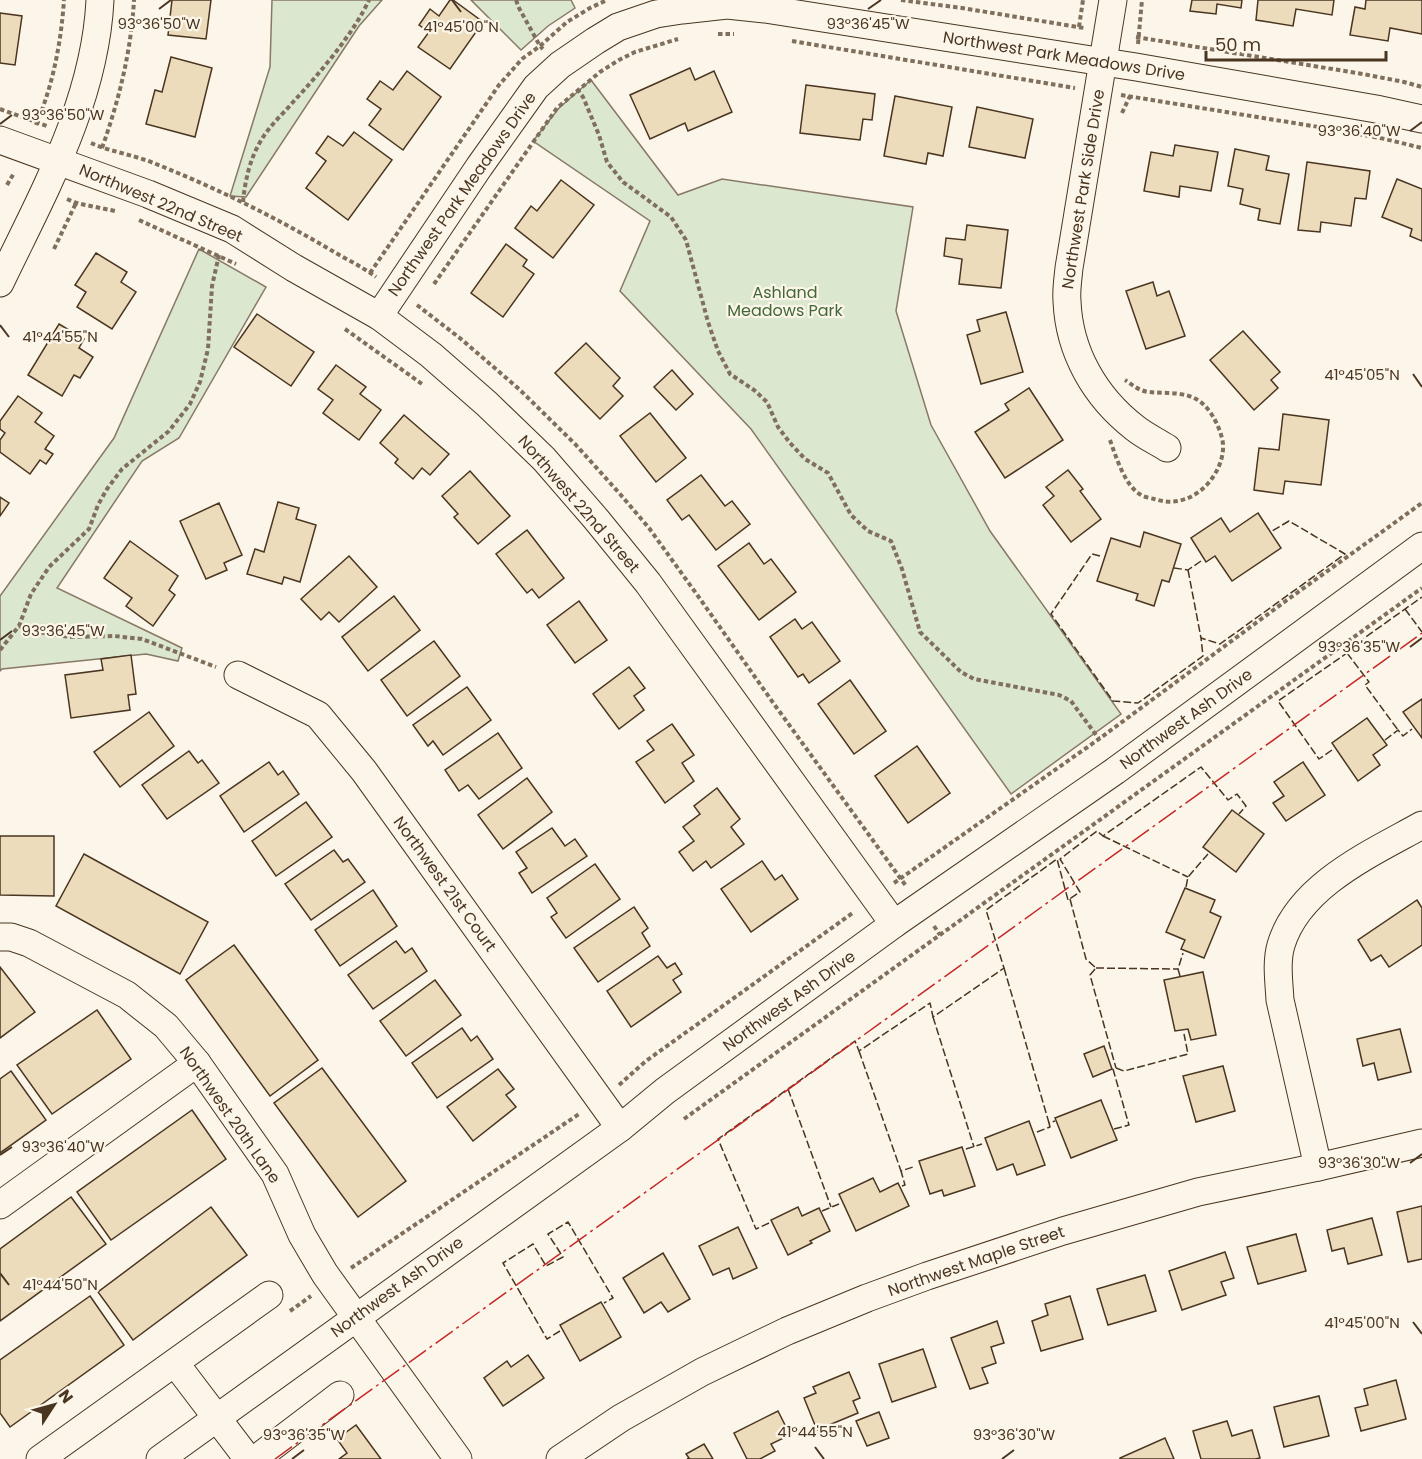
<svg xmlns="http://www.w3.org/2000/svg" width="1422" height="1459" viewBox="0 0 1422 1459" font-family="Poppins,sans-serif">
<rect width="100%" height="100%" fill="#fbf6e9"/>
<g fill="#dce7d0" stroke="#887966" stroke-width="1.5">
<path d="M272,0H382L359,26L246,197L230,196L270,67Z"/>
<path d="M471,0H571L575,8L548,26L521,50Z"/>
<path d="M591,80L678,195L722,179L913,207L896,311L931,425L990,531L1121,714L1011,794L751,429L620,291L650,221L533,141L559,108Z"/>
<path d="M199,249L266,287L179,438L142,461L57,588L182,648L178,661L146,654L2,669L0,671V596L114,438Z"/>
</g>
<g fill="#ecdcbc" stroke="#4a3520" stroke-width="1.5">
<path d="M172,0H211L206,39L168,35Z"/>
<path d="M450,0H453L483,22L450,69L418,47L429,32L419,25L430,9L439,16Z"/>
<path d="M1192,0H1242L1241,8L1217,4L1216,14L1190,11Z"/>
<path d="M1258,0H1334L1332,15L1296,9L1293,26L1256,20Z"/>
<path d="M1366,0H1422V34L1390,28L1388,41L1350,35L1355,7L1365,9Z"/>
<path d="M0,13L22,16L15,65L0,63Z"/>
<path d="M171,57L212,68L195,137L146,124L155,90L162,92Z"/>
<path d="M690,68L695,80L714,71L732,112L688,131L685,123L650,139L630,95Z"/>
<path d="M407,71L441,97L403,150L369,125L381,109L367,99L380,81L393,90Z"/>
<path d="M806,85L875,94L872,120L863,119L860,140L800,133Z"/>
<path d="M895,96L952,107L943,156L928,153L926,164L884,156Z"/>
<path d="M977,107L1033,119L1025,158L969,147Z"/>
<path d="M354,132L392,160L348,220L306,188L326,161L316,153L328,136L343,146Z"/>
<path d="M1175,145L1218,152L1211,191L1180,186L1179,197L1144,191L1151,152L1173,156Z"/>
<path d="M1235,149L1269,156L1266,170L1289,174L1280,224L1258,220L1260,209L1240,204L1243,189L1228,186Z"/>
<path d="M1307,162L1370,171L1366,199L1355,198L1351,226L1321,222L1320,232L1298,230Z"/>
<path d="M1397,179L1422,189V241L1410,236L1412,229L1382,217Z"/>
<path d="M561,180L594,205L553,258L515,228L531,206L537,211Z"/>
<path d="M967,225L1008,230L1001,288L959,284L962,259L944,256L946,238L965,240Z"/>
<path d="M506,244L527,260L523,266L534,274L503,317L471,293Z"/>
<path d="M96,253L127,272L121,282L136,292L112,329L77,307L86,292L75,285Z"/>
<path d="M1153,282L1157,296L1169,291L1185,336L1146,349L1126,291Z"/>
<path d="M1006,312L1023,372L981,384L967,335L980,331L977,320Z"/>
<path d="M257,314L314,352L291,386L234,347Z"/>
<path d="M59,324L84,339L79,348L93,357L80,378L74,375L62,396L28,375Z"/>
<path d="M1243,331L1280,372L1271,380L1278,388L1254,410L1210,360Z"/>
<path d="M586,343L620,378L613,386L623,396L600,419L555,373Z"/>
<path d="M336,365L366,387L360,394L381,410L359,440L323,413L333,400L318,389Z"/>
<path d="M672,370L693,394L676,410L654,387Z"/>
<path d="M1029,388L1063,440L1005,478L975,432L1009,410L1005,404Z"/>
<path d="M18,396L42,413L35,422L54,436L45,449L53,454L46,464L40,460L30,474L0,452V440L5,433L0,429V421Z"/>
<path d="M650,413L686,458L656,482L620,436Z"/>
<path d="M1283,414L1329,420L1321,485L1285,481L1283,494L1254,490L1259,448L1279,450Z"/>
<path d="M404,415L449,454L430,475L422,468L413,479L395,463L398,459L380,443Z"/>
<path d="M1068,470L1083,489L1080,491L1101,519L1071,542L1043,505L1054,496L1046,487Z"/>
<path d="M470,471L510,516L478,544L454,517L458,514L442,496Z"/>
<path d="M701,475L725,506L732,501L750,524L716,550L689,515L682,520L667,500Z"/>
<path d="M0,497L9,503L0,516Z"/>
<path d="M278,502L299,508L296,519L316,525L300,582L284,577L282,584L247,574L255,549L264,552Z"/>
<path d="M219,503L242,555L224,563L227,570L206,579L180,521Z"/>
<path d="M1258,513L1281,548L1232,581L1215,556L1206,562L1191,538L1221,518L1230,532Z"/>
<path d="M527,530L564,578L539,598L532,589L527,593L496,554Z"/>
<path d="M1144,532L1181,544L1169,582L1162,580L1154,606L1136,600L1138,594L1097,581L1111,538L1140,547Z"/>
<path d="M130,541L178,576L169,590L175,595L153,626L126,606L132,598L104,578Z"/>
<path d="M749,543L764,564L771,559L796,592L759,620L718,566Z"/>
<path d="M349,556L377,587L339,622L329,612L321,620L301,599Z"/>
<path d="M394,596L420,630L368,671L342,637Z"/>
<path d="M579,601L607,640L575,663L547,625Z"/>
<path d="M795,619L802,629L812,622L840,661L809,683L803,674L798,677L770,637Z"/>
<path d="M434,641L460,676L407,716L381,680Z"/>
<path d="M131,655L136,694L128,695L130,710L71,718L65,675L103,670L101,659Z"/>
<path d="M629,667L645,688L634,696L644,710L619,729L593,694Z"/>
<path d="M850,680L886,731L854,754L818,704Z"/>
<path d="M467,687L491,720L443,755L433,741L428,746L413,725Z"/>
<path d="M1422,699V738L1403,712Z"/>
<path d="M149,712L174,746L120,787L94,752Z"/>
<path d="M1367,718L1387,745L1373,755L1380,765L1358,781L1332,743Z"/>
<path d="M672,724L694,755L682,763L694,781L665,803L636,762L654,750L647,741Z"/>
<path d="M498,733L522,768L479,799L468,785L459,791L445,770Z"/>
<path d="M917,746L950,793L908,823L875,776Z"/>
<path d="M189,751L198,763L202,760L219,783L167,819L142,785Z"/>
<path d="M269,762L278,775L283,771L299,794L244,832L220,796Z"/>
<path d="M1303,762L1325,795L1286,821L1273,803L1284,796L1274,782Z"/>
<path d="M527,778L552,812L503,849L478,815Z"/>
<path d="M717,788L740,819L731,827L744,844L711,868L706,861L693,871L679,852L694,841L683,827L700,814L694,806Z"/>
<path d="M306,802L332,837L276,876L252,841Z"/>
<path d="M1232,810L1264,834L1236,872L1203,847Z"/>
<path d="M552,828L565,846L575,839L587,856L532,893L519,873L527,868L516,852Z"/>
<path d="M0,836H54V896L0,895Z"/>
<path d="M334,850L343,862L348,859L365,882L311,920L285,884Z"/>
<path d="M84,854L208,922L180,974L56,906Z"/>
<path d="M762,861L775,880L782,875L798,899L751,932L721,889Z"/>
<path d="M595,864L620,899L566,938L551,917L557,913L547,898Z"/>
<path d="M1185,888L1215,900L1210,912L1221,917L1204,958L1181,949L1185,940L1166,932Z"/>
<path d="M373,890L397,926L340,966L315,930Z"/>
<path d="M1417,900L1422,908V945L1389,967L1381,955L1371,961L1358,940Z"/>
<path d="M634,907L648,928L642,933L650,946L598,982L574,948Z"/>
<path d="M396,941L405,953L412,948L427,971L373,1009L348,975Z"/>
<path d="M234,945L318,1060L270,1096L186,980Z"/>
<path d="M658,956L667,968L675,963L682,974L673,980L681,992L631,1027L607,991Z"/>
<path d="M0,967L35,1012L0,1038Z"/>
<path d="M1203,972L1216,1035L1191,1040L1188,1029L1175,1031L1164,980Z"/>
<path d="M435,980L461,1015L406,1056L380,1021Z"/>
<path d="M97,1010L131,1059L52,1114L17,1065Z"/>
<path d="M462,1028L471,1041L477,1036L493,1059L437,1098L412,1063Z"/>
<path d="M1400,1029L1411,1072L1378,1080L1374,1063L1363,1066L1357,1039Z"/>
<path d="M1104,1046L1112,1069L1093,1077L1084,1054Z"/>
<path d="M1223,1066L1235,1111L1196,1122L1183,1076Z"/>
<path d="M322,1068L406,1181L358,1217L274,1103Z"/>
<path d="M498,1069L514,1089L506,1095L516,1107L473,1141L447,1107Z"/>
<path d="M11,1071L46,1120L0,1153V1079Z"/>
<path d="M1101,1100L1117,1140L1071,1158L1055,1118Z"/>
<path d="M192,1110L226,1159L111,1240L77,1192Z"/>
<path d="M1029,1121L1045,1165L1017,1175L1013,1164L997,1170L985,1138Z"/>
<path d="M962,1147L975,1186L944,1196L942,1190L930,1194L919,1161Z"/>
<path d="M873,1178L880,1192L898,1183L909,1206L856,1231L839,1194Z"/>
<path d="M71,1197L106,1244L0,1321V1249Z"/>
<path d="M1422,1206V1259L1408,1262L1397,1212Z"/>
<path d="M211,1207L247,1255L133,1340L98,1292Z"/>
<path d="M798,1207L802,1216L819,1208L830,1231L810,1241L812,1243L788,1255L771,1220Z"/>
<path d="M1372,1218L1382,1255L1348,1264L1344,1248L1332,1251L1327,1230Z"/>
<path d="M738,1227L757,1268L733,1279L729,1268L713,1275L699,1246Z"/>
<path d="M1296,1234L1306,1271L1258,1284L1247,1247Z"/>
<path d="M1225,1252L1234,1278L1221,1282L1226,1295L1182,1310L1169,1271Z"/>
<path d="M663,1253L690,1299L668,1312L661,1302L644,1313L623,1278Z"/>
<path d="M1145,1275L1156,1311L1108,1325L1097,1289Z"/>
<path d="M90,1296L124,1345L10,1427L0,1413V1360Z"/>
<path d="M1070,1296L1083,1339L1041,1351L1032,1321L1048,1315L1045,1304Z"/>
<path d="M601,1302L621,1337L580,1361L560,1325Z"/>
<path d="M997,1321L1004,1343L991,1347L996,1363L982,1368L988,1383L970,1389L951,1338Z"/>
<path d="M923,1349L936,1387L892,1402L879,1364Z"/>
<path d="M528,1355L544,1378L503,1406L484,1378L507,1361L511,1367Z"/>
<path d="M849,1372L860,1398L853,1401L858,1413L817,1430L804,1398L816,1393L813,1387Z"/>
<path d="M1396,1380L1406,1419L1361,1431L1355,1408L1368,1405L1364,1389Z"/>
<path d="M1319,1396L1329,1436L1284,1447L1274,1407Z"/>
<path d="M778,1411L790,1435L771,1444L775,1451L760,1459H747L734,1433Z"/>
<path d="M879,1412L889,1438L867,1446L856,1421Z"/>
<path d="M1227,1421L1232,1436L1252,1430L1260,1458L1255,1459H1201L1193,1431Z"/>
<path d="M356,1425L381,1459H339L347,1453L337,1439Z"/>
<path d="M1165,1438L1174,1459H1120V1458Z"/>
<path d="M704,1444L713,1459H687L689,1458L686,1454Z"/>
</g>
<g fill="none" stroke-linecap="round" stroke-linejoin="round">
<defs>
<g id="minor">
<path d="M1113,0L1069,268C1068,279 1066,290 1067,301C1069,352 1095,397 1135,428C1145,436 1156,441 1167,448"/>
<path d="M0,140L148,194L232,229L294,268L379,316L431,355L487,404L544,459L596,519L648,583L894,924"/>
<path d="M0,283C43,193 95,102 100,0"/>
<path d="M379,316L479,167L536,87L560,65L595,41L618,27L656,14L682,10L727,5L765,9L1136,67L1376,109L1422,119"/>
<path d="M238,675L318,715L364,771L620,1128"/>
<path d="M0,937H11L29,943L127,995L166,1026L197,1063L275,1174L302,1235L325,1274L458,1459"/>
<path d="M1318,1167L1280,1000C1279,982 1276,962 1281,945C1299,885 1372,853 1422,825"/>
<path d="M0,1205L197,1063"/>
<path d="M175,1363L248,1459"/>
<path d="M40,1459L269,1295"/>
<path d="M160,1459L620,1128L665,1091L894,924L1115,771L1422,546"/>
<path d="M256,1459L340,1395"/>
<path d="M560,1459L621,1418L702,1372L787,1331L867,1298L927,1276L1063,1231L1198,1192L1318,1167L1422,1143"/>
</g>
</defs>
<use href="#minor" stroke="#4a3520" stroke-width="29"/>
<g stroke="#7f6f5c" stroke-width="4" stroke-dasharray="4.5 3" stroke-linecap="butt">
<path d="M516,0L519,8L540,46L543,49"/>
<path d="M901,0L962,8L1084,28"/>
<path d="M1079,27L1083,0"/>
<path d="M718,34H734"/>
<path d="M1136,37L1363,74L1404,82L1422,87"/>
<path d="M792,41L1075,88"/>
<path d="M1138,44L1142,0"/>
<path d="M577,89L583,97L599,135L607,162L623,182L671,217L686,240L708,322L718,351L730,374L754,390L767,402L778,427L790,443L805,459L828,473L851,515L868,531L891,541L902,569L920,632L961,672L974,679L1059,695L1071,701L1099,739"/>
<path d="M1121,95L1325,128L1385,139L1422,148"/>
<path d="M0,109L47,126"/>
<path d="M1122,113L1130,96"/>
<path d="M36,125C53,85 61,43 64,0"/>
<path d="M91,143C111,152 135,155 156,164C216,188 273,216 329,249C344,258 361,266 376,277"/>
<path d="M102,148C119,100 131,52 134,0"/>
<path d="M7,185L14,173"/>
<path d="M67,199L76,203L115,211"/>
<path d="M243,202C245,182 249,162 259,144C268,127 282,115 294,101C319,74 354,33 369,0"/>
<path d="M139,220L236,264"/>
<path d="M54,249L77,201"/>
<path d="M370,273L499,85L522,59L540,46L567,22L590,8L607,0"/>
<path d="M434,284L557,108L600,72L619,60L635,52L678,39"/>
<path d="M417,305L461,339L519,389L576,445L620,494L649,528L698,596L774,704L906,886"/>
<path d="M345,329L422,384"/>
<path d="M1110,440C1116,457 1125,486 1141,495C1144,497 1150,498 1154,499C1164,502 1175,503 1185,499C1208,492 1228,462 1222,438C1219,427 1213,414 1205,406C1190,390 1168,394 1149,392C1139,391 1133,385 1125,380"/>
<path d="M19,626L47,634L72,637L114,636L142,639L216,667"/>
<path d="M0,650L19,626L31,594L49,567L89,529L98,505L107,489L122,469L169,431L190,404L200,382L208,349L212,286L219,255"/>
<path d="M894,883L1099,739L1287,600L1422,503"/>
<path d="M934,926L940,935"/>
<path d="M619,1085L646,1061L854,912"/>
<path d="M684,1119L1422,588"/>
<path d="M351,1268L579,1114"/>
<path d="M290,1311L311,1296"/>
</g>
<use href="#minor" stroke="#fbf6e9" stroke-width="27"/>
<g stroke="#4a3520" stroke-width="1.5" stroke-dasharray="8 3" stroke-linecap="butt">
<path d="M1100,556L1092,554L1051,614L1113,701L1138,703L1203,656L1201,638L1220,644L1345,554L1289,521L1272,531"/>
<path d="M1174,568L1188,570L1201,561"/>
<path d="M1188,570L1201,638"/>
<path d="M1405,609L1422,632"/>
<path d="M1347,653L1369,682L1365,685L1398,730"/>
<path d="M1385,740L1398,730L1403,736L1412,729"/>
<path d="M1332,750L1319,759L1278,701L1347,653L1346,651L1422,597"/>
<path d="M1103,836L1188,877"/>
<path d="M1186,887L1188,877L1208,854"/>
<path d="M1070,899L1086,959L1096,968L1090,975L1116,1068"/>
<path d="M1004,968L1049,1123"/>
<path d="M1096,968L1178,969"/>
<path d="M1180,976L1178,969L1183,953"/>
<path d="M933,1017L974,1147"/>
<path d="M859,1051L901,1171"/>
<path d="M788,1089L831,1207"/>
<path d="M1114,1129L1129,1125L1113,1069L1116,1068L1124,1071L1188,1054L1184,1034"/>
<path d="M1037,1132L1050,1127L1049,1123L1055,1121"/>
<path d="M966,1149L982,1144"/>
<path d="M902,1186L905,1185L901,1171L913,1167"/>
<path d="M822,1211L839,1204"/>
<path d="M769,1223L756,1229L718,1139L855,1041L859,1051L930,1003L933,1017L1004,968L986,910L1057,859L1068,900L1080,892L1060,859L1097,831L1103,836L1201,767L1228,800L1237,794L1246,806L1239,814"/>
<path d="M560,1331L547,1339L503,1263L533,1244L546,1266L563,1257L548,1234L568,1222L613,1298L604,1303"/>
</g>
<path stroke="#c62828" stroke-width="1.5" stroke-dasharray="21 4.5 3 4.5" stroke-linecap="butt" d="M275,1459L1422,633"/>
</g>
<path fill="none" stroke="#4a3520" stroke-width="2" d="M452,0L461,12M159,9L171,0M868,9L881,0M0,124L12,115M1410,131L1422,122M0,325L9,337M1413,374L1422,387M0,640L12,631M1410,647L1422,638M0,1155L12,1147M1410,1163L1422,1154M0,1273L9,1285M1413,1322L1422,1334M815,1447L824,1459M292,1459L304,1450M1002,1459L1014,1450"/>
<g text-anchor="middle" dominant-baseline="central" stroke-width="4.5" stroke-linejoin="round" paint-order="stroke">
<g font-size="16" fill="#4a3520" stroke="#fbf6e9">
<text transform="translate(1064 56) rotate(9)">Northwest Park Meadows Drive</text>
<text transform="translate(1083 189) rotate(-81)">Northwest Park Side Drive</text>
<text transform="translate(462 194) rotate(-55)">Northwest Park Meadows Drive</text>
<text transform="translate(161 203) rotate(23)">Northwest 22nd Street</text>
<text transform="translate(579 504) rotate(49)">Northwest 22nd Street</text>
<text transform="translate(1186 719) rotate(-36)">Northwest Ash Drive</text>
<text transform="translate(445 884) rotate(54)">Northwest 21st Court</text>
<text transform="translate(789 1001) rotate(-36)">Northwest Ash Drive</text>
<text transform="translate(230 1115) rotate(55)">Northwest 20th Lane</text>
<text transform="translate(976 1261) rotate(-19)">Northwest Maple Street</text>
<text transform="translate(397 1287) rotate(-36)">Northwest Ash Drive</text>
</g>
<g font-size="16" fill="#436837" stroke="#fbf6e9">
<text x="785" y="292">Ashland<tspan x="785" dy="18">Meadows Park</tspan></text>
</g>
</g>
<g font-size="15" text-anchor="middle" fill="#4a3520" stroke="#fbf6e9" stroke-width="4.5" stroke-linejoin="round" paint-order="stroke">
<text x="159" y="29">93°36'50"W</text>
<text x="868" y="29">93°36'45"W</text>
<text x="461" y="32">41°45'00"N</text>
<text x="63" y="120">93°36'50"W</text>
<text x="1359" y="136">93°36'40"W</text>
<text x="60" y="342">41°44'55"N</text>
<text x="1362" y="380">41°45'05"N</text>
<text x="63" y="636">93°36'45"W</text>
<text x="1359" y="652">93°36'35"W</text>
<text x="63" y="1152">93°36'40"W</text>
<text x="1359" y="1168">93°36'30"W</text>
<text x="60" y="1290">41°44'50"N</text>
<text x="1362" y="1328">41°45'00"N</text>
<text x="815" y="1437">41°44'55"N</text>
<text x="304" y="1440">93°36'35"W</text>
<text x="1014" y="1440">93°36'30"W</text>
</g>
<g transform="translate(54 1405) rotate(54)" stroke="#fbf6e9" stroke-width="4.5" paint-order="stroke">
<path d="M0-4.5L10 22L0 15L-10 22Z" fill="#4a3520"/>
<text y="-9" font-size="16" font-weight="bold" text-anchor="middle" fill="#4a3520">N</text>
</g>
<path d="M1206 51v9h180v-9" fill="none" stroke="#4a3520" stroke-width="3"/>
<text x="1215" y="51" font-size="18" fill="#4a3520" stroke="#fbf6e9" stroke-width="4.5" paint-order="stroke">50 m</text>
</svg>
